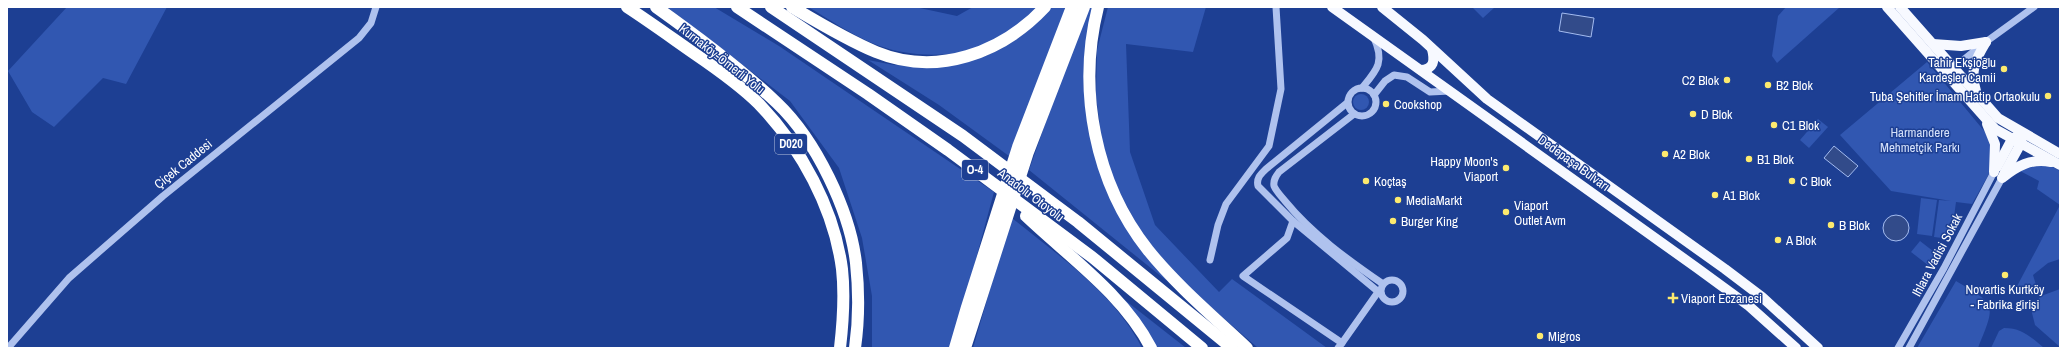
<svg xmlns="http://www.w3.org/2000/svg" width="2067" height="355" viewBox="0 0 2067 355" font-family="'Archivo Narrow',sans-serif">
<rect width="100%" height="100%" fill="#1d3f93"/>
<g fill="#3157b1">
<path d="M67,7H167L126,84L103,78L54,127L32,112L8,71Z"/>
<path d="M667,7H714L779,46L994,192L952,348H872V296L862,238L839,168L790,101Z"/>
<path d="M808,7H915L957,16L973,7H1038C1029,17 1003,39 991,44C955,59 907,58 872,43C850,34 829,19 808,7Z"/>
<path d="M1051,7H1066L1009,156L939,105L868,60L894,65L934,67L972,61V60C1003,52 1031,32 1051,7Z"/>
<path d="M1090,7H1093L1088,115L1141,247L1167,281L1029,170L1055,96Z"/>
<path d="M1108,7H1206L1193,52L1126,44L1130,152L1155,225L1219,292L1232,279L1327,348H1258L1183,283L1142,234L1116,186L1103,149L1096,96L1097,50Z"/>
<path d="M1472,7H1495L1483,18Z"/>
<path d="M1786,7H1840L1777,63L1772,56L1778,16Z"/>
<path d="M1927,62L1985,132L1991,146L1990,172L1972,204L1956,202L1951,239L1934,237L1939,200L1951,201L1891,191L1840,135Z"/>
<circle cx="1361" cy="102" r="8"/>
<path d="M1818,119L1828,127L1809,148L1800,140Z"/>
<path d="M2049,165L2060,171V259L2048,263L2033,275L2036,285L2015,290L2060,205L2037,189L2039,181L2020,171L2025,166Z"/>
<path d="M1921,198L1937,200L1932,236L1917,234Z"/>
<path d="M1012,218C1059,256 1115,294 1142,348H973L998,262Z"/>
<path d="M1920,241L1942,258L1933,269L1911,252Z"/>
<path d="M1956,281C1997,305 1996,304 1978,348H1917Z"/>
<path d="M2060,289V347L2035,325L2032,313V306L2041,296Z"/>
<path d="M1121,297L1181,344L1186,348H1155Z"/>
<path d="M2004,328C2022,328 2031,337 2044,348H1991L1999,331Z"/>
</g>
<g fill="#324b8a" stroke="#a3bbf0">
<path d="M1562,13L1594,18L1591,37L1559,31Z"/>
<path d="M1834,146L1858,166L1848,177L1824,158Z"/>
<circle cx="1896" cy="228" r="13"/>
</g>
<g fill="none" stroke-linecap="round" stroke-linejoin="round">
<g stroke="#afc2ee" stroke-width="7">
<path d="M1951,70L1983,44L2034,7"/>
<circle cx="1362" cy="102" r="14"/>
<path d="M1362,88C1377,70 1385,62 1374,38"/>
<path d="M1374,95L1385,81L1394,75L1407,77L1430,92L1450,91"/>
<path d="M1347,103L1266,169C1261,174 1256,178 1258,186L1293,221L1381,294"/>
<path d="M1354,114L1279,172C1276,176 1273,180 1274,186C1276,191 1281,196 1285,201C1312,234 1348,260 1383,284"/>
<path d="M1293,221L1287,238L1243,276L1342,343L1338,348"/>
<path d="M1210,260L1218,225L1226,204L1269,146L1281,89L1276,7"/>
<circle cx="1392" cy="291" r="11"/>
<path d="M1342,343L1378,292"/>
<path d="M8,348L69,278L163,196L359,38L371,23L376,7"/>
<path d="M1898,348L1944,268L1994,172"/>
<path d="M1909,348L2002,178"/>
</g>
<g stroke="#f7f9ff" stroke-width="10">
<path d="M1332,7L1697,268L1749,306L1796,348"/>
<path d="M1382,7L1423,40L1487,99L1725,269L1762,297L1818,348"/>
<path d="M1887,7L1995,129L2060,165"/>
<path d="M1900,7L1998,118L2060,154"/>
<path d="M1933,44L1961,46L1986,42"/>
<path d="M1421,70C1434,69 1435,61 1432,49"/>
<path d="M1976,91C1970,71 1975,60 1986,42"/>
<path d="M1987,124L1995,144L1994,172"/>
<path d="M1997,167L2012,139L2017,136"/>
<path d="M2004,174L2021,143L2022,137"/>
<path d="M2002,178C2017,166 2031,158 2051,162"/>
</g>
<g stroke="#fff" stroke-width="12">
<path d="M627,7C650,22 672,38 695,54C717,69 740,85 759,104C801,148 834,208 842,269C845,296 843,322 840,348"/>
<path d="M656,7C698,37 740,68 777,103C816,140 850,211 856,263C859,291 859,320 855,348"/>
<path d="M737,7L868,94L948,150L1092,257L1202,348"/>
<path d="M771,7L963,136L1078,222L1232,348"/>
<path d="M792,7C819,23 847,40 876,52C937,77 1002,53 1045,7"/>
<path d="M1098,7C1077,90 1095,183 1148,250C1177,286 1214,317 1247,348"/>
<path d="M1026,216C1069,257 1123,294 1151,348"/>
<path d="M955,348L967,307L1018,147L1072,7"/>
<path d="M965,348L1028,152L1084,7"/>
</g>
</g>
<g fill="#fdea6e" stroke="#1d3f93" stroke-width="1.5">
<circle cx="2004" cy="69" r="4"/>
<circle cx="1727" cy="80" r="4"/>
<circle cx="1768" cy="85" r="4"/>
<circle cx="2048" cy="96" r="4"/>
<circle cx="1386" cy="104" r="4"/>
<circle cx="1693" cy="114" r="4"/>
<circle cx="1774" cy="125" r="4"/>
<circle cx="1665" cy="154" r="4"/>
<circle cx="1749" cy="159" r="4"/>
<circle cx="1506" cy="168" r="4"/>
<circle cx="1366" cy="181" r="4"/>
<circle cx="1792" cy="181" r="4"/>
<circle cx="1715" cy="195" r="4"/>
<circle cx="1398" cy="200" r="4"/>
<circle cx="1506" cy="212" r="4"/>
<circle cx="1393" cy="221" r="4"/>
<circle cx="1831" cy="225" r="4"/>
<circle cx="1778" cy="240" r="4"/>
<circle cx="2005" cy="275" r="4"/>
<path d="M1671 292h4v4h4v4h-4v4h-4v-4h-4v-4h4z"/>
<circle cx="1540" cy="336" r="4"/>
</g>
<g text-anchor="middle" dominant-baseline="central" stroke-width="3" stroke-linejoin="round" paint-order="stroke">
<g fill="#1d3f93" stroke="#bbc5df" stroke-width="1">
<rect x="775" y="134" width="32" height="20" rx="3"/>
<rect x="962" y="160" width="26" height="20" rx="3"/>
</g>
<g font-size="12" font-weight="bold" fill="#fff">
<text x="791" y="144">D020</text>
<text x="975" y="170">O-4</text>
</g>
<g font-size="13" fill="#fff" stroke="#1d3f93">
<text transform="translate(722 59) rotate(38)">Kurnaköy-Ömerli Yolu</text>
<text transform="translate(1574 163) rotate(36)">Dedepaşa Bulvarı</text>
<text transform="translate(183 164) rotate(-39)">Çiçek Caddesi</text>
<text transform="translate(1031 195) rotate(37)">Anadolu Otoyolu</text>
<text transform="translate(1937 255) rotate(-62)">Ihlara Vadisi Sokak</text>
</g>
<g font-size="13" fill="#fff" stroke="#1d3f93" text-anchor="start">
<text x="1996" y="62" text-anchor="end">Tahir Ekşioğlu<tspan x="1996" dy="15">Kardeşler Camii</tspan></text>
<text x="1719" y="80" text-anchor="end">C2 Blok</text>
<text x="1776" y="85">B2 Blok</text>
<text x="2040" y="96" text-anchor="end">Tuba Şehitler İmam Hatip Ortaokulu</text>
<text x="1394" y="104">Cookshop</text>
<text x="1701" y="114">D Blok</text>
<text x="1782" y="125">C1 Blok</text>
<text x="1673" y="154">A2 Blok</text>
<text x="1757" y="159">B1 Blok</text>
<text x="1498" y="161" text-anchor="end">Happy Moon's<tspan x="1498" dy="15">Viaport</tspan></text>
<text x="1374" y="181">Koçtaş</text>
<text x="1800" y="181">C Blok</text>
<text x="1723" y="195">A1 Blok</text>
<text x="1406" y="200">MediaMarkt</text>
<text x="1514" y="205">Viaport<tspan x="1514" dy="15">Outlet Avm</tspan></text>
<text x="1401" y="221">Burger King</text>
<text x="1839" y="225">B Blok</text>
<text x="1786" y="240">A Blok</text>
<text x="2005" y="289" text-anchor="middle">Novartis Kurtköy<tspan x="2005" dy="15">- Fabrika girişi</tspan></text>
<text x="1681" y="298">Viaport Eczanesi</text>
<text x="1548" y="336">Migros</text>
</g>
<g font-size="13" fill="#d5e1fa" stroke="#1d3f93">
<text x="1920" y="132">Harmandere<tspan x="1920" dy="15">Mehmetçik Parkı</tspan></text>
</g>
</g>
<rect width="2067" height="355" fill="none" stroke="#ffffff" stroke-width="16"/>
</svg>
